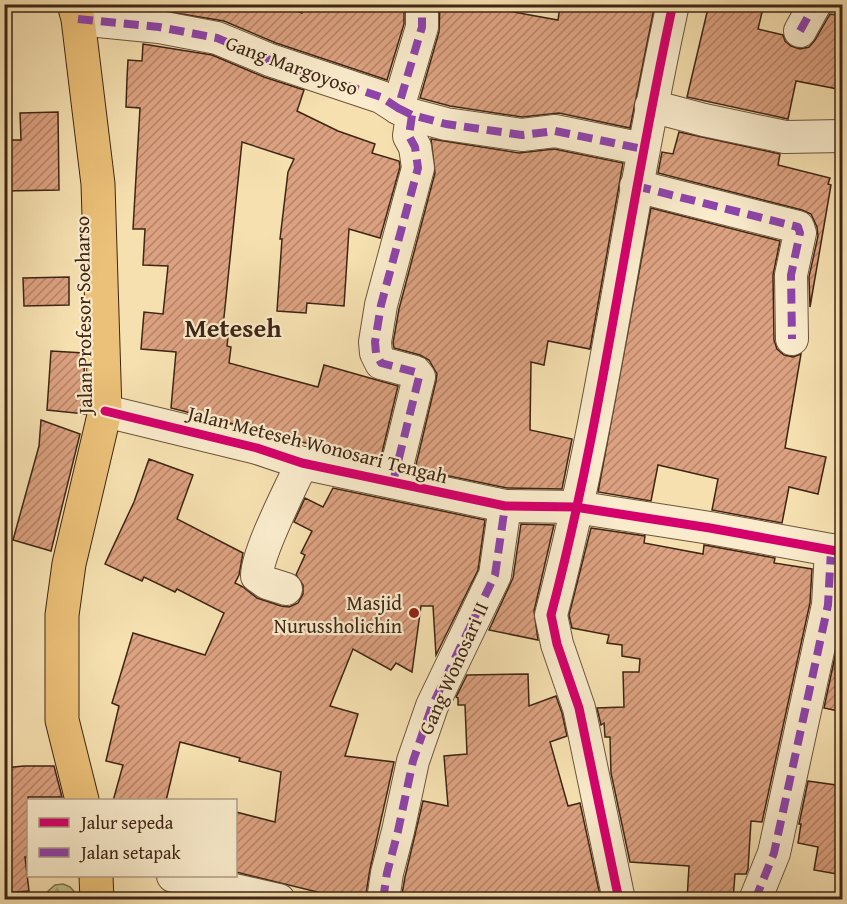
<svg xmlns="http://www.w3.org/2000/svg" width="847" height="904" viewBox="0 0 847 904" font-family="'Gentium Book Plus',serif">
<defs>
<pattern id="forest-firs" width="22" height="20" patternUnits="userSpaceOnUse" patternTransform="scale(1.5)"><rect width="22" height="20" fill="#c4c086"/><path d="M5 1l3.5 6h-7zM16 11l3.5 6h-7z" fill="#a9a573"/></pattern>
<pattern id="building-hatch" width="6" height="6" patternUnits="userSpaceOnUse" patternTransform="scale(1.5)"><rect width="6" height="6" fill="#dca180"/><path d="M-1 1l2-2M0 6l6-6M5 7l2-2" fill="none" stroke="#b48368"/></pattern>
</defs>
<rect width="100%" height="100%" fill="#f6e0b0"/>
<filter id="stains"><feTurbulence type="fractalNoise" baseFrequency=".00333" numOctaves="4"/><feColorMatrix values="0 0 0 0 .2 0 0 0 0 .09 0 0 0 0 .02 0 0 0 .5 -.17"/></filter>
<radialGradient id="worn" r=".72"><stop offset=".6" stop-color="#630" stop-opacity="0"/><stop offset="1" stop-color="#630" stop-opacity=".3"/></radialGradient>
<path fill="url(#forest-firs)" stroke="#81734e" stroke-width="1.5" d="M63,884L70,887L81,899L38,900L55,885Z"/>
<g fill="url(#building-hatch)" stroke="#3e2615" stroke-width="1.5">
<path d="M145,4H280L302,13L305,4H404V24L387,80L276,43L224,21L145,8Z"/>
<path d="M440,4H469L558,20L560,6L584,11L585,4H655L630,128L559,113L522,117L450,106L420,98L439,32Z"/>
<path d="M709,4H764L758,29L783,35L785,41L791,46L800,49L809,47L815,40L830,14L843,16V90L796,81L788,119L687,97Z"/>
<path d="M143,44L212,55L264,77L304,90L297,111L338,131L375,144L372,153L399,161L400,167L380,238L349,229L344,306L307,303L306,313L277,311L282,239H280L288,172L294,159L242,142L223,327L229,329L227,346L231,347L229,363L318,387L324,365L398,386L380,461L339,452L261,431L171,408L176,352L141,349L144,312L163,314L168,266L143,265L145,229H133L140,108L126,107L127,78L128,60L142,61Z"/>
<path d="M58,112L59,190L4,191V149H8V140H21L20,113Z"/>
<path d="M679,132L780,154L778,165L830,178L828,184L831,185L810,307L809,277L818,236L817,227L811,214L802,210L658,173L662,152L673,154Z"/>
<path d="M431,139L519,153L554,149L623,163L590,349L548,341L544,365L531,362L530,430L572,439L562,489L507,488L415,469L436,381L437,374L429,360L420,355L394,348L393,343L399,309L435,173Z"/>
<path d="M651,208L780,241L773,275L774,340L777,349L784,355L793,357L801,354L785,448L826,457L818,494L789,487L782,523L712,510L718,479L658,465L651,501L598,492Z"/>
<path d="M69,277V305L24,306L23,278Z"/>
<path d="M51,351L84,353L85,414L47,410Z"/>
<path d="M41,420L80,434L51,551L13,540L39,446Z"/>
<path d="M149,459L193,475L177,519L243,553L239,575L235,583L243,587L257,598L281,606L289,607L298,603L303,594V585L296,575L305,555L301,553L312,531L294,522L305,498L323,507L333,488L485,520L478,570L436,655L433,606H421L412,672L396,663L391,670L353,649L330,706L358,714L345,756L394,762L370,869L365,900H350L236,872V812L275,822L281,772L239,761L240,758L180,742L166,801H113L123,765L106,761L119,706L112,703L133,633L205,655L224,613L177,589L175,592L144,577L142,581L105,564L134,502Z"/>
<path d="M521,524L554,525L534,611L538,640L489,630L513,578Z"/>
<path d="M591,528L645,536L644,543L703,554L704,545L775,558L774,563L812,569L810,603L762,822L751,821L748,869L746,874H735L733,900H687L689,866L630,862L611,773L610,737H605L604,723L601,725L597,708L624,707L623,672H639L640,659L622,656V645L607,643L609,635L572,628L569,615Z"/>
<path d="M840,633L843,634V712L824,708Z"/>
<path d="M528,674L529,706L556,696L562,713L567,736L550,742L568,806L580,803L601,900H401L405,877L423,801L448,806L444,756L467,754L465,705H458V698L456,697L467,675Z"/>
<path d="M24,766H54L62,797H28V857H25L29,891L4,893V768Z"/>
<path d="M808,781L843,786V875L814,870L818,847L798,843L801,824H799Z"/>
</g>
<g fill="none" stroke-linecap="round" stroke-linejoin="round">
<defs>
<g id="minor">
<path d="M78,19L159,27L217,38L270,60L381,97L398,108L422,27V4"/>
<path d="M800,31L815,4"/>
<path d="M651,106L704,120L785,137L842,136"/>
<path d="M398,108L412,115L446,124L522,135L555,131L643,149"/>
<path d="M636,186L798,227L800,233L791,275L792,339"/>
<path d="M105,411L257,448L302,463L505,506L575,507L710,528L842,552"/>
<path d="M393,482L419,377L415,372L381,363L376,353L375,342L381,305L418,168L415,147L409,136L412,115"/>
<path d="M286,589L267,583L257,576C257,552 291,488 302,463"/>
<path d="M173,876L279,900"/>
<path d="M383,900L387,873L398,831L413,761L432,706L495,575L505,506"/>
<path d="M619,900L579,708L557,644L551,615C604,414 628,207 673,4"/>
<path d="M755,900L774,853L828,605L831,550"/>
</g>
<g id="primary">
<path d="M74,4L78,19L98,184L105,411L69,564L62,615V720L82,800"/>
<path d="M96,876L97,900"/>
</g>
</defs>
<use href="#minor" stroke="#6c543c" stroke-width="34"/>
<use href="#primary" stroke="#3e2615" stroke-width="35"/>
<use href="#minor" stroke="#f9ebcc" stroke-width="32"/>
<use href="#primary" stroke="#ebc078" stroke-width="33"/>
<g stroke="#8e44ad" stroke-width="8" stroke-dasharray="15 8" stroke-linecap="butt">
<path d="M78,19L159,27L217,38L270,60L381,97L398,108L422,27V4"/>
<path d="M800,31L815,4"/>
<path d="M398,108L412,115L446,124L522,135L555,131L643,149"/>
<path d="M636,186L798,227L800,233L791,275L792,339"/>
<path d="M393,482L419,377L415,372L381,363L376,353L375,342L381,305L418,168L415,147L409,136L412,115"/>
<path d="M383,900L387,873L398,831L413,761L432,706L495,575L505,506"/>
<path d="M755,900L774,853L828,605L831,550"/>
</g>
<defs>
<g id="cycleway">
<path d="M105,411L257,448L302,463L505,506L575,507L710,528L842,552"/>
<path d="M619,900L579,708L557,644L551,615C604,414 628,207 673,4"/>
</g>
</defs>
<use href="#cycleway" stroke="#f9ebcc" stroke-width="13"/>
<use href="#cycleway" stroke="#d6006c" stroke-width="9"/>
</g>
<circle fill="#8f2418" stroke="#f9ebcc" stroke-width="2" cx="414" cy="613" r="6"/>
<g text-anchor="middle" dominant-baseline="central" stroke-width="4.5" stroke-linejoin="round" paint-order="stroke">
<g font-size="20" fill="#3e2615" stroke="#f9ebcc">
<text transform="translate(292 65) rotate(20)">Gang Margoyoso</text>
<text transform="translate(83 315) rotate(-91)">Jalan Profesor Soeharso</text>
<text transform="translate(318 444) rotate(14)">Jalan Meteseh Wonosari Tengah</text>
<text transform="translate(453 668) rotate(-66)">Gang Wonosari II</text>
</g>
<g font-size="20" fill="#3e2615" stroke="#f9ebcc" text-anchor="end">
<text x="402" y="602">Masjid<tspan x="402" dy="23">Nurussholichin</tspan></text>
</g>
<g font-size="26" font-weight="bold" fill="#3e2615" stroke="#f9ebcc">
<text x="233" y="327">Meteseh</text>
</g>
</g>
<rect width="847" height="904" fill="none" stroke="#f6e0b0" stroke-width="24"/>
<rect x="6" y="6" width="835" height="892" fill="none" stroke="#3e2615" stroke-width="3"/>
<rect x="12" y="12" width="823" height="880" fill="none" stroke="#3e2615" stroke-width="1.5"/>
<rect x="27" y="799" width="210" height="78" fill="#f9ebcc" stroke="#ae9c83" stroke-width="1.5"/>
<rect x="39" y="818" width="30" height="9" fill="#d6006c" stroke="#ae9c83" stroke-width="1.5"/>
<text x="81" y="829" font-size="18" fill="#3e2615">Jalur sepeda</text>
<rect x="39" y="848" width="30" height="9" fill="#8e44ad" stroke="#ae9c83" stroke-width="1.5"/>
<text x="81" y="859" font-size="18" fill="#3e2615">Jalan setapak</text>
<rect width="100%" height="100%" filter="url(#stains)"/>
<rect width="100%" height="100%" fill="url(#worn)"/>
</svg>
